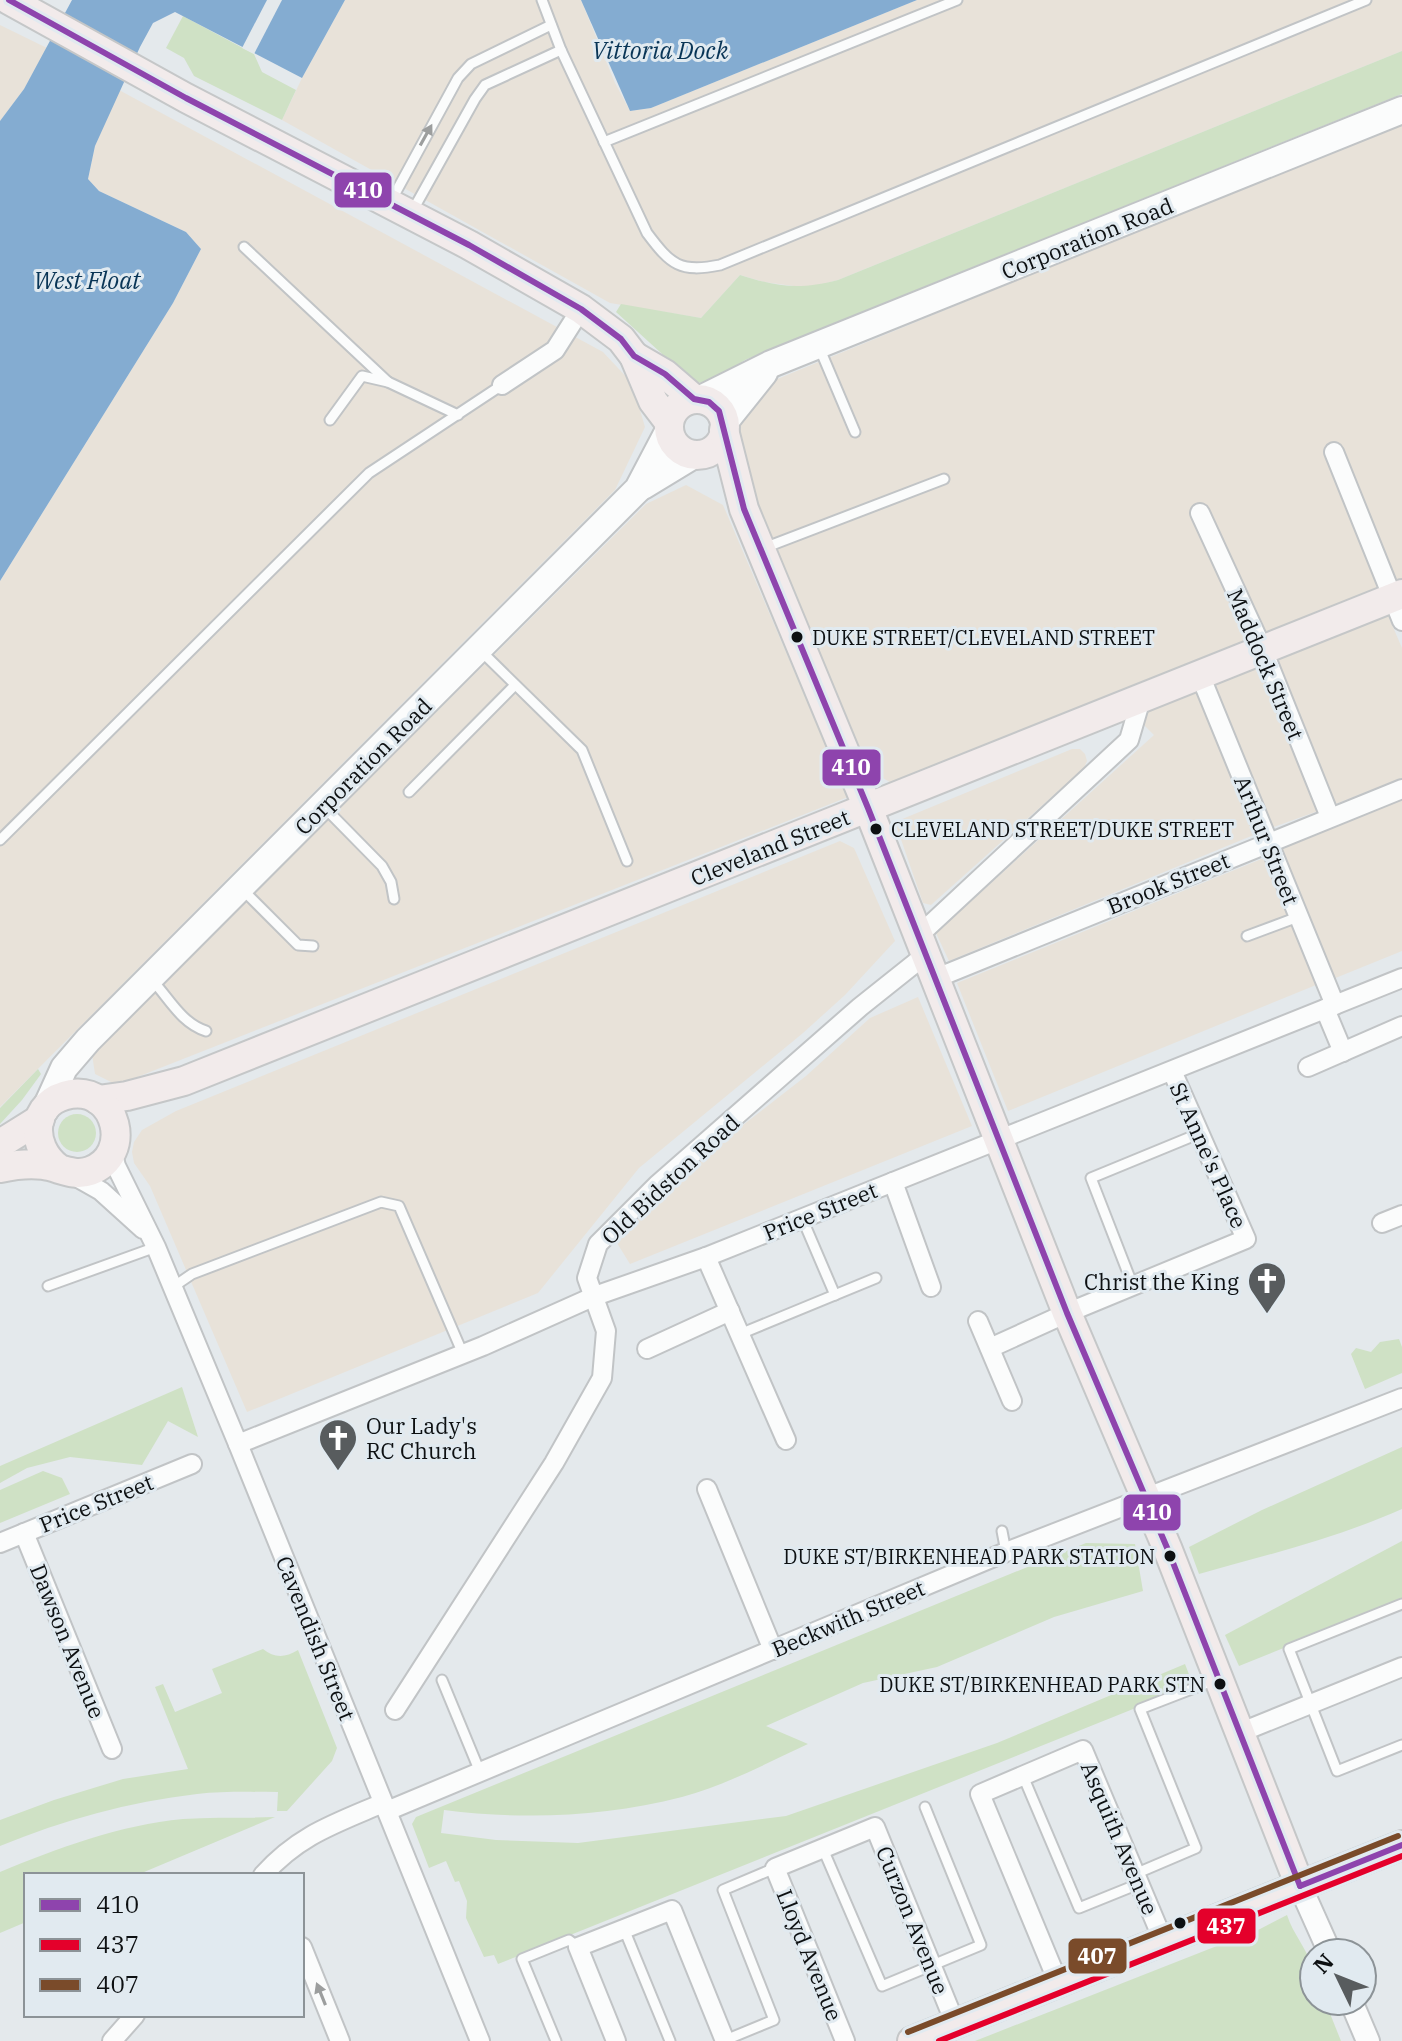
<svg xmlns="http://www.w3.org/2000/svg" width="1402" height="2041" viewBox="0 0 1402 2041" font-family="'IBM Plex Serif',serif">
<rect width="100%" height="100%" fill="#e4e9ec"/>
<g fill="#e8e2d9">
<path d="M345,0H581L615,83L630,111L651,108L917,0H1402V51L838,280L808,288L764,282L740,275L701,318L610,303L282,120L302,78Z"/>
<path d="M0,25L47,48L24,89L0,121Z"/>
<path d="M119,90L603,352L632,383L645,427L615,490L0,1107V581L173,303L201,249L186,232L99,191L88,179L95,146Z"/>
<path d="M1402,122V579L893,784L866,768L738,465L736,434L741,416L770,382Z"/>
<path d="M686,485L723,505L848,797L117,1085L95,1074L92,1054L646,504Z"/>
<path d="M1387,613L1402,648V778L1333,805L1274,666L1279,654Z"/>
<path d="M1251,666L1259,668L1318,811L1271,828L1215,690L1218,681Z"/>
<path d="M1196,688L1256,834L949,961L936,933L1154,735L1144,725L1145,711Z"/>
<path d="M1072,749H1080L1085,754L1087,761L1084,768L931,905L923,903L895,822Z"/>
<path d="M1402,799V951L1333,979L1281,851L1282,847Z"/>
<path d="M840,841L854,848L895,941L845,995L803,1033L639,1168L538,1293L247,1412L150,1186L134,1163L132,1152L134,1142L142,1130L176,1111Z"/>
<path d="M1264,858L1316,985L1008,1111L957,983Z"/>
<path d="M918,997L972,1126L630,1264L617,1243L657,1197L689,1167L806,1076L870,1018Z"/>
</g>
<g fill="#cfe1c5">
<path d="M183,16L254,54L262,72L296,90L282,120L194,76L184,58L166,48Z"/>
<path d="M1402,51V94L778,346L745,360L710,382L694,383L616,312L621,304L701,318L740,275C778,287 799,290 838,280Z"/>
<path d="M38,1069L41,1074L22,1100L0,1124V1108Z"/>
<circle cx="77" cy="1133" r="19"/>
<path d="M1399,1339L1402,1347V1373L1365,1389L1351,1354L1356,1348L1371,1352L1380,1342Z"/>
<path d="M182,1387L198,1437L168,1421L142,1465L70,1457L27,1468L0,1483V1466Z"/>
<path d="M1402,1447V1509C1337,1538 1267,1555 1199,1574L1189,1547L1262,1510Z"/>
<path d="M43,1471L62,1478L70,1494L0,1523V1490Z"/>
<path d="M1402,1541V1600L1239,1666L1225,1635Z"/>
<path d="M1086,1543L1135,1544L1143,1591L1054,1617L937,1667L863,1683L766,1726L808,1744C767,1763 726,1785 682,1797C604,1817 524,1820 444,1810L441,1833L496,1840L578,1843L786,1816L997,1743L1185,1664L1193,1685L498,1964L494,1955L484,1957L466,1918L467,1901L459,1881L455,1882L446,1861L429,1868L412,1824L416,1817Z"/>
<path d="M263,1649C274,1658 285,1658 298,1650L337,1748L332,1761L287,1811H277L278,1792C251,1792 223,1791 197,1794C129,1802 63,1820 0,1846V1820L54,1800L123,1779L188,1769L155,1687L163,1684L175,1712L222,1693L212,1669Z"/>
<path d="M275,1817L137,1875H26V1922L0,1933V1872C58,1848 120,1825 183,1819C213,1817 244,1818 275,1817Z"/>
<path d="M1287,1915C1293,1934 1307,1949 1313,1968C1316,1978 1314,1990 1314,2001H1325L1341,2041H975L1260,1929Z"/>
</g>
<g fill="#84acd1">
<path d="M72,0H345L302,78L175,12L153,23L140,47L95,146L88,179L99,191L186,232L201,249L173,303L0,581V121L24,89Z"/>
<path d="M581,0H917L651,108L630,111Z"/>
</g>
<path fill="#e4e9ec" d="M267,0H282L254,54L242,48Z"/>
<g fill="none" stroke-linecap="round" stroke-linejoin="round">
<defs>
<g id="service">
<path d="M542,0L561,50L647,233C671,265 680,273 720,265L1366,0"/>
<path d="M604,142L957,0"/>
<path d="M391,201L458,78L471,64L551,25"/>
<path d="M413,210L475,99L485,85L561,50"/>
<path d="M244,247L388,382"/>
<path d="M819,347L855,432"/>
<path d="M330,420L362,376L388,382L458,415"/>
<path d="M764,548L944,479"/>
<path d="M482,652L582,750L627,861"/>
<path d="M409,792L515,685"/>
<path d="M325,808L382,866L391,882L394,899"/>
<path d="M0,840L369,473L502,385"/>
<path d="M243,890L298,945L313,946"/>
<path d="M1247,936L1298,917"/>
<path d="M152,980C169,998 181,1023 206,1031"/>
<path d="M802,1218L835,1295"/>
<path d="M48,1286L156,1247"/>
<path d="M1133,1286L1091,1178L1198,1134"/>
<path d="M173,1287L192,1274L381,1202L399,1206L463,1354"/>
<path d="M740,1334L876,1278"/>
<path d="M1002,1531L1006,1552"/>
<path d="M1402,1604L1289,1649L1337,1771L1402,1745"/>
<path d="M442,1680L480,1772"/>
<path d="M1023,1776L1079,1908L1131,1887"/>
<path d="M823,1849L882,1986L981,1945L925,1807"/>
<path d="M1135,1874L1196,1848L1140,1709L1215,1680"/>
<path d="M624,1929L670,2041"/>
<path d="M556,2041L522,1959L569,1940L578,1947"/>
<path d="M723,2041L774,2020L723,1890L775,1868"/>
</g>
<g id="minor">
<path d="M502,385L555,350L581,309"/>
<path d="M1334,452L1402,621"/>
<path d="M1200,513L1263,650L1330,817"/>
<path d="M1200,675L1335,1005"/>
<path d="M917,937L1129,740L1141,699"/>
<path d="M934,979L1402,789"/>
<path d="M1325,1009L1343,1052"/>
<path d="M1308,1067L1402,1026"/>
<path d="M112,1151L116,1166L156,1247L238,1444L480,2041"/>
<path d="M71,1174L101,1191L143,1229"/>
<path d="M893,1182L931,1287"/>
<path d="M1382,1223L1402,1215"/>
<path d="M706,1257L786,1440"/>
<path d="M978,1321L1012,1401"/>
<path d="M990,1348L1067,1313L1246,1239L1172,1071"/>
<path d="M647,1349L730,1311"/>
<path d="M238,1444L483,1346L595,1296L706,1257L1402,978"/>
<path d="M707,1489L773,1650"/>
<path d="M24,1533L112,1749"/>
<path d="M0,1543L192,1464"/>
<path d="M395,1710L554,1463L602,1378L606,1331L587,1278L598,1244L657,1185L860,1007L924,956"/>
<path d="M1239,1733L1402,1667"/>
<path d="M387,1811L1006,1552L1402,1398"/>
<path d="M263,1875C299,1835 334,1824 383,1803"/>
<path d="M302,1947L340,2041"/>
<path d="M1058,1982L980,1794L1083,1750L1163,1940"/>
<path d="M112,2041L135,2015"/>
<path d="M616,2041L578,1947L672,1910L725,2041"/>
<path d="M845,2041L775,1868L875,1827L955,2023"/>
</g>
<g id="tertiary">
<path d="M1300,1886L1330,1953"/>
<path d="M1351,2001L1368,2041"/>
</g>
<g id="secondary">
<path d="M701,399L771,364L1402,110"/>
<path d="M724,423L764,373"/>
<path d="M643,486L694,455"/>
<path d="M45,1110L64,1068L88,1040L638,489L669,430"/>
</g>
<g id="primary">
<path d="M9,0L186,98L469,245L581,309L621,339L634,356L653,401L669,422"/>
<path d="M634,356L665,374L694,399"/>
<circle cx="697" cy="427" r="28"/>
<path d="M724,430L744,509L868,808L1067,1313L1168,1550L1300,1886"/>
<path d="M98,1100L127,1096L184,1081L1402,594"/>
<path d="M0,1144L40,1119"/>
<path d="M0,1168C14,1165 29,1163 43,1165C59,1167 73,1177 90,1171C134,1155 117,1087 71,1094C30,1101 29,1146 58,1168"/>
<path d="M912,2041L1402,1845"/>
</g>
</defs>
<use href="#service" stroke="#c1c4c6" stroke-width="13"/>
<use href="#minor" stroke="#c1c4c6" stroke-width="22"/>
<use href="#tertiary" stroke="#c1c4c6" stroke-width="26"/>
<use href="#secondary" stroke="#c1c4c6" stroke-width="30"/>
<use href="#primary" stroke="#c5c7c8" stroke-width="32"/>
<use href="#service" stroke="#fbfcfc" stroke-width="9"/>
<use href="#minor" stroke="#fbfcfc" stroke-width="18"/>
<use href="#tertiary" stroke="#fbfcfc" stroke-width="22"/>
<use href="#secondary" stroke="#fbfcfc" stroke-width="26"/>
<use href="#primary" stroke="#f2ebeb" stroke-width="28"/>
<defs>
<g id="bus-1">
<path d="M9,0L186,98L469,245L581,309L621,339L634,356L665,374L694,399L709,402L719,411L744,509L868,808L1067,1313L1168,1550L1300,1886"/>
<path d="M1300,1886L1402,1845"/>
</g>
<path id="bus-2" d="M939,2041L1402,1856"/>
<path id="bus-3" d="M908,2032L1398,1836"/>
</defs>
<use href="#bus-1" stroke="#e1eaf0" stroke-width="12"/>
<use href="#bus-2" stroke="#e1eaf0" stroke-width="12"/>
<use href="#bus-3" stroke="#e1eaf0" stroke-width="12"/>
<use href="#bus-1" stroke="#8e44ad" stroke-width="6"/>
<use href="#bus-2" stroke="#e4002b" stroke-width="6"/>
<use href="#bus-3" stroke="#7a4b2a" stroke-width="6"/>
</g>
<defs><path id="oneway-solid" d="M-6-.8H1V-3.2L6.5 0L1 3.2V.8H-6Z" transform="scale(2)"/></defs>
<g fill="#9c9e9e">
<use href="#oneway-solid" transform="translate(426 135) rotate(-61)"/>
<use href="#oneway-solid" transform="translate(321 1994) rotate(-112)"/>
</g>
<defs>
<symbol id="church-pin" viewBox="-11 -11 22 30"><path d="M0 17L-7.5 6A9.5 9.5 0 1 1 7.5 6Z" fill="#585c5e" stroke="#e1eaf0"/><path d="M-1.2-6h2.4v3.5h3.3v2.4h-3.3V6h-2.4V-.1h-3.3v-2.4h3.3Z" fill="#fff"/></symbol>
</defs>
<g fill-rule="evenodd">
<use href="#church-pin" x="1245" y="1259" width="44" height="60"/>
<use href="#church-pin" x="316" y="1416" width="44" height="60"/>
</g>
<g fill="#0d1012" stroke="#e1eaf0" stroke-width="3">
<circle cx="797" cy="637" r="7"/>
<circle cx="876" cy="829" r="7"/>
<circle cx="1170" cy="1556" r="7"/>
<circle cx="1220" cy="1684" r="7"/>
<circle cx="1180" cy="1923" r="7"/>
</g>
<g text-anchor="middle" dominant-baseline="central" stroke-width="6" stroke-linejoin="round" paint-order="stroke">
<g font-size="20" fill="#0d1012" stroke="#e1eaf0" text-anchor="start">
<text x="812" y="637">DUKE STREET/CLEVELAND STREET</text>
<text x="891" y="829">CLEVELAND STREET/DUKE STREET</text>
<text x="1155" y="1556" text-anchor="end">DUKE ST/BIRKENHEAD PARK STATION</text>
<text x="1205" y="1684" text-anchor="end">DUKE ST/BIRKENHEAD PARK STN</text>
</g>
<g font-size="22" fill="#0d1012" stroke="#e1eaf0">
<text transform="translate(1087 238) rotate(-22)">Corporation Road</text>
<text transform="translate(1266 664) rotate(67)">Maddock Street</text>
<text transform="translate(363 766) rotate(-45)">Corporation Road</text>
<text transform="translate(1267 840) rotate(68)">Arthur Street</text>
<text transform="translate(770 847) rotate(-22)">Cleveland Street</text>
<text transform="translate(1168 883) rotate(-22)">Brook Street</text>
<text transform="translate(1209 1155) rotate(66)">St Anne's Place</text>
<text transform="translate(670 1179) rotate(-43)">Old Bidston Road</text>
<text transform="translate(820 1211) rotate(-22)">Price Street</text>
<text transform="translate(96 1503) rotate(-22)">Price Street</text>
<text transform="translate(848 1618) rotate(-23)">Beckwith Street</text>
<text transform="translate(316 1638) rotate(68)">Cavendish Street</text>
<text transform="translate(68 1641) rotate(68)">Dawson Avenue</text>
<text transform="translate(1120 1838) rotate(67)">Asquith Avenue</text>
<text transform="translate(913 1920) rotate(68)">Curzon Avenue</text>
<text transform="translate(810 1955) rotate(68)">Lloyd Avenue</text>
</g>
<g font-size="22" fill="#0d1012" stroke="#e1eaf0" text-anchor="end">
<text x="1239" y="1281">Christ the King</text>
<text x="366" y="1425" text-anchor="start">Our Lady's<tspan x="366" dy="25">RC Church</tspan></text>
</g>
<g font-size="24" font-style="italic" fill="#093556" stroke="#e1eaf0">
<text x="660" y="50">Vittoria Dock</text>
<text x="87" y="280">West Float</text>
</g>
</g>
<g stroke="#e1eaf0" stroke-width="3">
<rect x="333" y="171" width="60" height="38" rx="8" fill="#8e44ad"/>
<rect x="821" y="748" width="61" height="39" rx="8" fill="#8e44ad"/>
<rect x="1122" y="1493" width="60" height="39" rx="8" fill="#8e44ad"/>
<rect x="1196" y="1907" width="61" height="38" rx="8" fill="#e4002b"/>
<rect x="1067" y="1937" width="61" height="38" rx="8" fill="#7a4b2a"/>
</g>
<g font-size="22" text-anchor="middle" font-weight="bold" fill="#fff">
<text x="363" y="198">410</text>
<text x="851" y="775">410</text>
<text x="1152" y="1520">410</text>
<text x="1226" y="1934">437</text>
<text x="1097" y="1964">407</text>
</g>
<rect x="24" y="1873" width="280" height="144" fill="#e1eaf0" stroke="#8c9397" stroke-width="2"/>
<rect x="40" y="1899" width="40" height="12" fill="#8e44ad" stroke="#8c9397" stroke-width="2"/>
<text x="96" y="1913" font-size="24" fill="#0d1012">410</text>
<rect x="40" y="1939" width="40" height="12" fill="#e4002b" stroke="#8c9397" stroke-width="2"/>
<text x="96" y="1953" font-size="24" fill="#0d1012">437</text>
<rect x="40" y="1979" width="40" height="12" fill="#7a4b2a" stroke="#8c9397" stroke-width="2"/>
<text x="96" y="1993" font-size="24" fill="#0d1012">407</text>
<g transform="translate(1338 1977) rotate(313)"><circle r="38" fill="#e1eaf0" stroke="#8c9397" stroke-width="2"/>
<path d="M0-6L14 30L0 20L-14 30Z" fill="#585c5e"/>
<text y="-12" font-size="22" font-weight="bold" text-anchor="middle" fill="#0d1012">N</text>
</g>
</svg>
